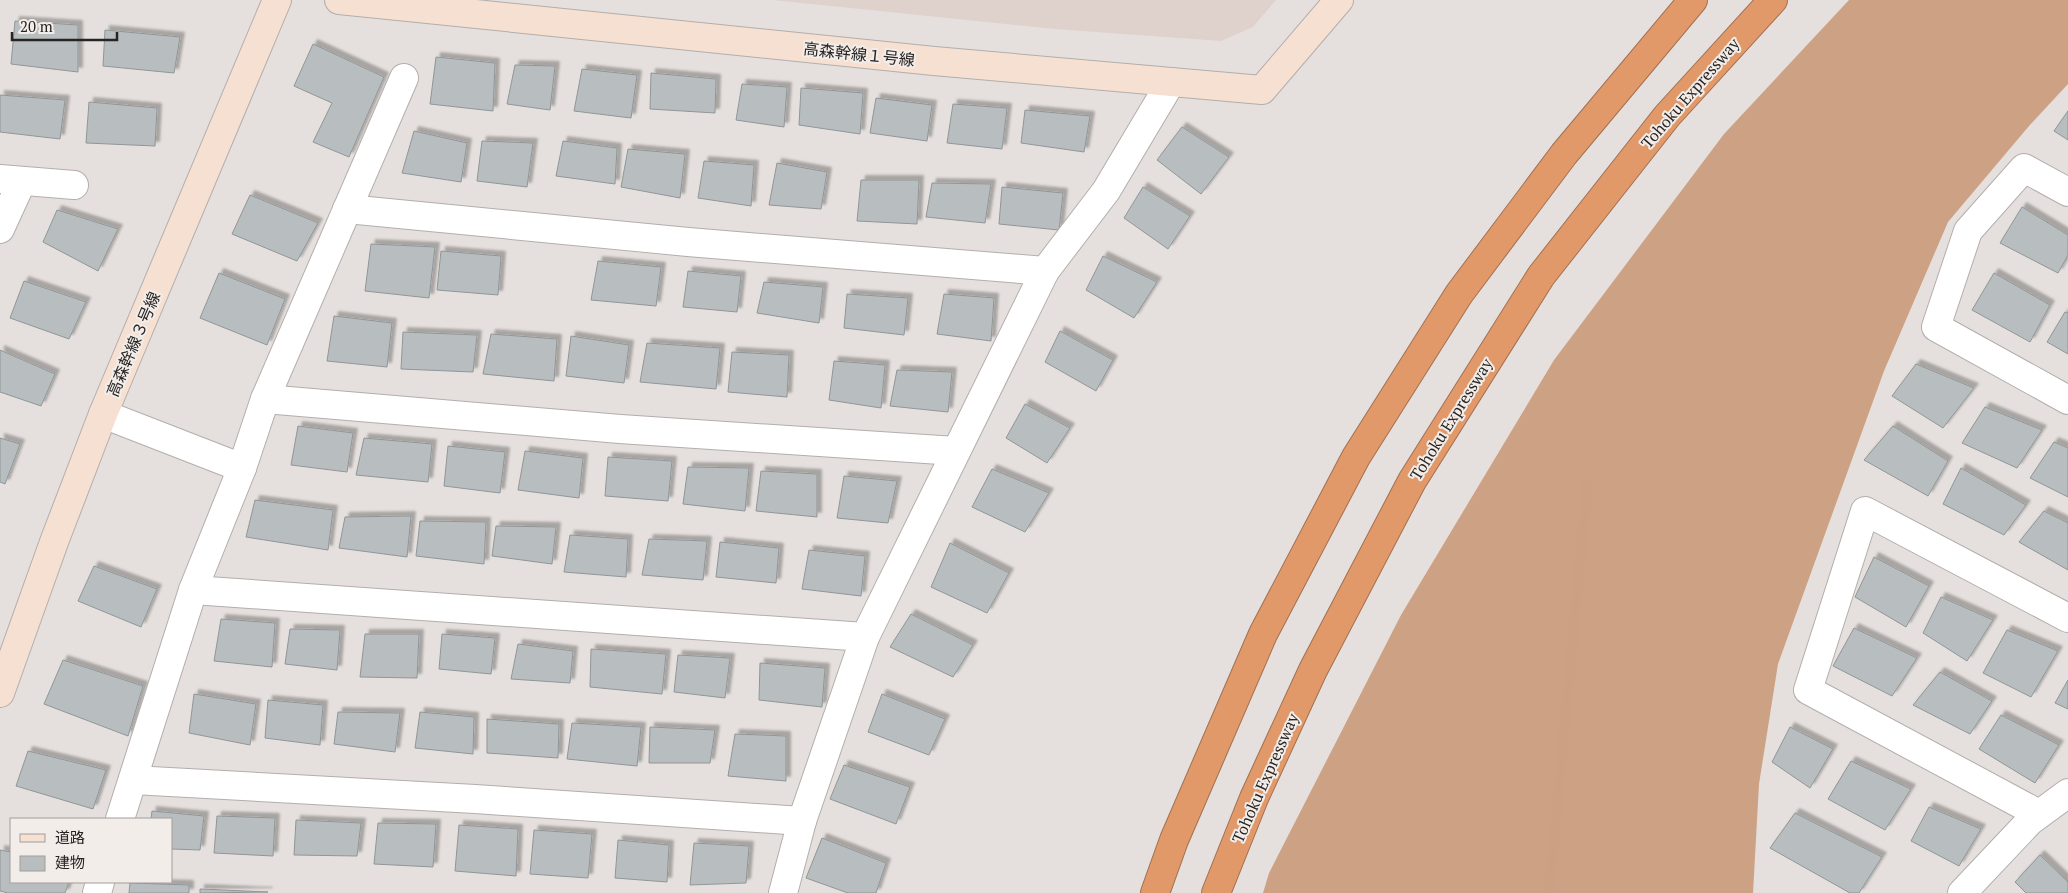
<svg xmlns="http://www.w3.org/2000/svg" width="2068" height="893" viewBox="0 0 2068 893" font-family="'PT Serif','Noto Sans JP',serif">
<defs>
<filter id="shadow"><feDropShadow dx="4.5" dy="-4.5" stdDeviation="1" flood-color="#0004"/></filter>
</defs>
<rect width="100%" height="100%" fill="#e5e0dd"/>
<path fill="#dfd2cc" d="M772,0H1276L1253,27L1221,41L1054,29Z"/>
<path fill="#cda184" d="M1849,0H2068V84L2029,126L1948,222L1884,371L1778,664L1759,784L1753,893H1263L1269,873L1401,615L1554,360L1724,134Z"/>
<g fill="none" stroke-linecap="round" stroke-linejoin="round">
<path stroke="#cca083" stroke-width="10" d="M1549,893L1587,486"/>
</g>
<g fill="#b8bebf" stroke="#909697" filter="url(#shadow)">
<path d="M15,21L78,25V72L11,64Z"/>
<path d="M105,30L180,37L174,73L103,66Z"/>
<path d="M313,44L384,77L349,157L313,142L332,103L294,86Z"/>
<path d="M436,57L495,63L493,111L430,104Z"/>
<path d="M515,65L555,66L550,110L507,104Z"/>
<path d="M582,69L637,75L631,118L574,111Z"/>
<path d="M651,73L716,79L715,113L650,109Z"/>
<path d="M742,84L787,87L784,127L736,120Z"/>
<path d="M801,88L863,93L860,134L799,125Z"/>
<path d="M0,95L65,100L60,139L0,132Z"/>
<path d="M876,98L932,105L927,141L870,133Z"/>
<path d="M89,102L157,108L155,146L86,143Z"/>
<path d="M953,104L1007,108L1002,149L947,143Z"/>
<path d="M1025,110L1090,116L1084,152L1021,143Z"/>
<path d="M2068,111V140L2054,131Z"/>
<path d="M1182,127L1229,157L1201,194L1157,160Z"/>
<path d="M414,131L467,143L461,182L402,173Z"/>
<path d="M482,141L533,143L527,187L477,181Z"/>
<path d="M563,141L617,148L615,184L556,176Z"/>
<path d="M628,149L685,154L680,198L621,187Z"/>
<path d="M704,161L754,165L751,206L698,198Z"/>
<path d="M777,163L827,172L821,209L769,205Z"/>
<path d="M861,180H919L917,224L857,221Z"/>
<path d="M932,183L991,184L985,223L926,217Z"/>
<path d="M1002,187L1063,193L1059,230L999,224Z"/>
<path d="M1143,187L1190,216L1168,249L1124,218Z"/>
<path d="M250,195L318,223L297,261L232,234Z"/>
<path d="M2022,207L2068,235V255L2058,273L2000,243Z"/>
<path d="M57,210L118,229L98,271L43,242Z"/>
<path d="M371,244L435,247L429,298L365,291Z"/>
<path d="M441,251L501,256L498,295L437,290Z"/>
<path d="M1103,256L1157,282L1134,318L1086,290Z"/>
<path d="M598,261L661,267L656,306L591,300Z"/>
<path d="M688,271L741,276L737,312L683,307Z"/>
<path d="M219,273L285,299L267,345L200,318Z"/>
<path d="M1994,273L2050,305L2030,342L1972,310Z"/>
<path d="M24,281L86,302L69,339L10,318Z"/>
<path d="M764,282L823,287L819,323L757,313Z"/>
<path d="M847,294L908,298L904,335L844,328Z"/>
<path d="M944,294L994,298L991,341L937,334Z"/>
<path d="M2065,312L2068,313V354L2047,342Z"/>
<path d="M334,316L392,323L387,367L327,361Z"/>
<path d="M1060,331L1113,360L1096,391L1045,362Z"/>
<path d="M403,332L477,335L473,372L401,369Z"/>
<path d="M491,334L557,339L554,381L483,374Z"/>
<path d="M571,336L629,345L624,383L566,376Z"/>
<path d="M647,343L720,348L716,389L640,382Z"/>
<path d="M0,350L55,374L41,406L0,392Z"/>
<path d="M732,352L789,355L787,397L728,392Z"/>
<path d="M834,361L885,365L881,408L829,400Z"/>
<path d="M1916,364L1974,388L1943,428L1892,396Z"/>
<path d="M897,370L952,372L948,412L890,406Z"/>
<path d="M1025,404L1070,428L1047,463L1006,438Z"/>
<path d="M1985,407L2042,430L2017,468L1962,443Z"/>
<path d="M298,426L353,433L347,472L291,465Z"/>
<path d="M1893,426L1948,461L1928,496L1864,460Z"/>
<path d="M0,438L20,444L5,484L0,482Z"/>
<path d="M364,438L432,444L428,482L356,475Z"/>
<path d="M2054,442L2068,448V497L2030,478Z"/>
<path d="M448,446L505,452L500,493L444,486Z"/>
<path d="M525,451L583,458L579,498L518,490Z"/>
<path d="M608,457L672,461L668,501L605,496Z"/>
<path d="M688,467L749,468L745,511L683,504Z"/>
<path d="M1961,468L2026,505L2004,535L1943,504Z"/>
<path d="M992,469L1049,493L1025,532L972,507Z"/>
<path d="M761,471L817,474V517L756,511Z"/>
<path d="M844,476L897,481L888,523L837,518Z"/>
<path d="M255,500L333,510L328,550L246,537Z"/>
<path d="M2044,511L2068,523V570L2019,542Z"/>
<path d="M411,516L407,557L339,548L345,517Z"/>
<path d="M420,521L486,522L484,564L416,556Z"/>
<path d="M496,526L556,527L552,564L492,556Z"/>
<path d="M570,535L628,539L626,577L564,572Z"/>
<path d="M649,539L707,541L703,580L642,575Z"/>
<path d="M720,542L779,548L776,583L716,577Z"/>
<path d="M950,543L1009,573L987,613L931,587Z"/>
<path d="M809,550L865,556L861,596L802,589Z"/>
<path d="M1874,557L1929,586L1906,627L1855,597Z"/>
<path d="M94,566L157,589L141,627L78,601Z"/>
<path d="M1941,597L1993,620L1967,661L1923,633Z"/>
<path d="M911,614L973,645L953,677L890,647Z"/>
<path d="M221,619L275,623L272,667L214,661Z"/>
<path d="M1854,628L1917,658L1892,696L1833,666Z"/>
<path d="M290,629L340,630L337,670L285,664Z"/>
<path d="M2007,630L2058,651L2031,697L1983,673Z"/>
<path d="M365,634H419L417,678L360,677Z"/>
<path d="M442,634L495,638L491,674L439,669Z"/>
<path d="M518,644L573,651L570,683L511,679Z"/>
<path d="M591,649L666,654L662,694L590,687Z"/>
<path d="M678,655L730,658L725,698L674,692Z"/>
<path d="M63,660L143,686L128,736L44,704Z"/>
<path d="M760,663L825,668L822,707L759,700Z"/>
<path d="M1940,672L1992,701L1970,734L1913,705Z"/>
<path d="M2068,680V709L2055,703Z"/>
<path d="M194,694L256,704L250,745L189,733Z"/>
<path d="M882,694L945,719L929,755L868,732Z"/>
<path d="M268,700L323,705L320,745L265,738Z"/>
<path d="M338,712L400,713L395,752L334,744Z"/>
<path d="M420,712L474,717L473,754L415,748Z"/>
<path d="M2001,715L2059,745L2035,783L1979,749Z"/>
<path d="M487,719L559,724L558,758L487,753Z"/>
<path d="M572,723L641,727L637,766L567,759Z"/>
<path d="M650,727L715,730L710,763H649Z"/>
<path d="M1790,727L1833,749L1810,788L1772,762Z"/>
<path d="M735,734L786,736V781L728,776Z"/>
<path d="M28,751L106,770L93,809L16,786Z"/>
<path d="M1851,761L1911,789L1885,830L1828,799Z"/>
<path d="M844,765L910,787L896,824L830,799Z"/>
<path d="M1929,807L1981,829L1959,866L1911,841Z"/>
<path d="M152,811L204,816L200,850L171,849V819H151Z"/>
<path d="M1795,813L1882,857L1859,893H1850L1770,848Z"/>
<path d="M217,816L275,818L273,856L214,853Z"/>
<path d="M296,820L361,823L357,856L294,855Z"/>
<path d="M378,823L436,824L433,867L374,864Z"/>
<path d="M459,825L518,829L516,876L455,871Z"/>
<path d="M534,830L592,834L588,878L530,874Z"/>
<path d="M822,838L886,863L876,893H848L806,878Z"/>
<path d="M618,840L669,845L667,882L615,878Z"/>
<path d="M694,843L749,846L746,883L690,885Z"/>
<path d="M0,850L11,852V882H69L65,893H8L0,891Z"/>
<path d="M2040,855L2068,882V893H2026L2015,882Z"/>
<path d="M130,883L189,885V893H129Z"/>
<path d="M200,889L268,892L200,893Z"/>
</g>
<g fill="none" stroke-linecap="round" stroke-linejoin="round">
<defs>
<g id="street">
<path d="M0,179L74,185"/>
<path d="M2068,192L2024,168L1968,231L1936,327L2068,400"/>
<path d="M347,209L688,242L1045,271"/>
<path d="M0,229L22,181"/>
<path d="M265,399L620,429L956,451"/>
<path d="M103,414L242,468"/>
<path d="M193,590L865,637"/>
<path d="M133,780L475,799L802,821"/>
<path d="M2039,814L1808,690L1865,511L2068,618"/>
<path d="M120,819L193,590L242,468L265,399L404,78"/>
<path d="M97,893L100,882"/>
<path d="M783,893L802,821L865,637L1045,271L1106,191L1171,82"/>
<path d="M1962,893L2030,821L2068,793"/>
</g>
<g id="secondary">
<path d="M339,0L934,61L1262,90L1339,0"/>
<path d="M0,693L54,542L103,414L277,0"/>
</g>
<g id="highway">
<path d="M1155,893L1174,840L1263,634L1356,457L1459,294L1564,154L1693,0"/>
<path d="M1216,893L1254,798L1313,670L1412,481L1541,276L1667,116L1773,0"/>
</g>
</defs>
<use href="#street" stroke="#b3aeac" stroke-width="30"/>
<use href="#secondary" stroke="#b3aeac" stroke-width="30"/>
<use href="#highway" stroke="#a17051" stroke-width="30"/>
<use href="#street" stroke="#fff" stroke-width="28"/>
<use href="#secondary" stroke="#f6e0d2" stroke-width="28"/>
<use href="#highway" stroke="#e29969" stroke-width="28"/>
</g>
<g text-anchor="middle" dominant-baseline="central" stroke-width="4" stroke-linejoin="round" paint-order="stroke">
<g font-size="16" fill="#272524" stroke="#f3edea">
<text transform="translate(859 54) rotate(6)">高森幹線１号線</text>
<text transform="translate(1690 93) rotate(-49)">Tohoku Expressway</text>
<text transform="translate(133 344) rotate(-67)">高森幹線３号線</text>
<text transform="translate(1451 419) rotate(-58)">Tohoku Expressway</text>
<text transform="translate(1265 778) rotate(-66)">Tohoku Expressway</text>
</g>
</g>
<rect x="10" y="818" width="162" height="65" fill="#f3edea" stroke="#a19d9b"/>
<rect x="20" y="834" width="25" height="8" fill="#f6e0d2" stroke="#a19d9b"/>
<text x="55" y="843" font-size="15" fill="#272524">道路</text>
<rect x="20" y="856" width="25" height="15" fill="#b8bebf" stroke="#a19d9b"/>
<text x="55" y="868" font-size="15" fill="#272524">建物</text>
<path d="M12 32v8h105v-8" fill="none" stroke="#272524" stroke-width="2.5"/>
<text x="20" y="32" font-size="15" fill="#272524" stroke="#f3edea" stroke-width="4" paint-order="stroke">20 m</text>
</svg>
